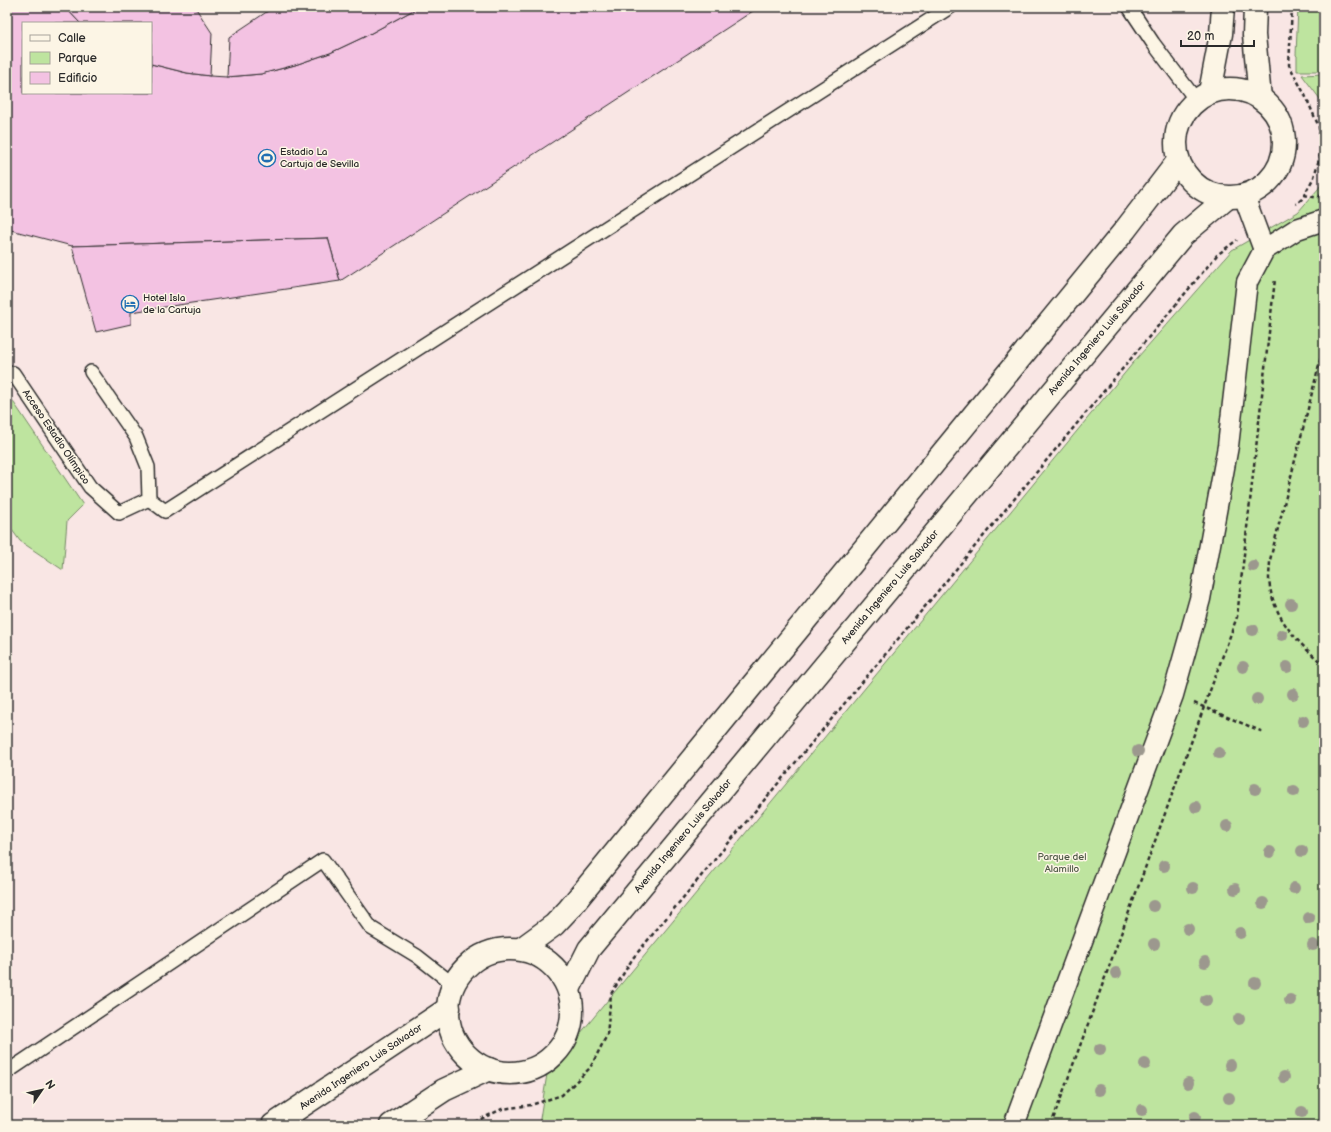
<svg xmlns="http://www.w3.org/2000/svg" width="1331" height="1132" viewBox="0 0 1331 1132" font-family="'Balsamiq Sans',sans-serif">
<rect width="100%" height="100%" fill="#f9e6e4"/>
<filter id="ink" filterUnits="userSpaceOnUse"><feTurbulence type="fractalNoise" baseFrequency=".025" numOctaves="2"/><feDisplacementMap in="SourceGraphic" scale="8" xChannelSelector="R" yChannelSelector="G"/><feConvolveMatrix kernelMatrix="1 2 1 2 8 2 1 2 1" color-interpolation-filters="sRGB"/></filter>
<g filter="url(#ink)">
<g fill="#bee49f" stroke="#748865">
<path d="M1298,7H1324V71H1297V56L1296,55Z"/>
<path d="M1324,74V117L1320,99L1302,75Z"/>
<path d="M1324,177V1125H539L547,1074L1138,357L1232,250L1298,212L1319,188Z"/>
<path d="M12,400L83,505L67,521L63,570L20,541L7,523V402Z"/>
</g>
<g fill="#f3c2e2" stroke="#2b2b2b">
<path d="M7,7H65L80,23H23V93H151V64L187,73L210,76L227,77L261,74L295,65L330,53L364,37L419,7H759L340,281L328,238L72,246L11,230L7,224Z"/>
<path d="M65,7H195L212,33L210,76L187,73L151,64V23H80Z"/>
<path d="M274,7H419L364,37L330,53L295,65L261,74L227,77L229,37Z"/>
<path d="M328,238L340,281L131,312V324L96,332L72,246Z"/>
</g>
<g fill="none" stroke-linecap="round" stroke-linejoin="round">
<defs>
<g id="service">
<path d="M1129,7L1153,43L1196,100"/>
<path d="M7,375L13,373L90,487L119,513L149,499L148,467L136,437L91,372"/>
<path d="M149,499L165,511L950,7"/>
<path d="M7,1072L323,860L371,928L417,956L454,985"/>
</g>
<g id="pedestrian">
<path d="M1244,196L1264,250"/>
<path d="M1014,1125L1173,695L1200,599L1228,446L1247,282L1264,250L1297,229L1324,220"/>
</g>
<g id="tertiary">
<path d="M1255,7L1254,35L1260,98"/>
<circle cx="1230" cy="143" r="54"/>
<path d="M1210,92L1221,34L1223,7"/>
<path d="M521,949L554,925L569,909L1125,230L1178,161"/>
<circle cx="510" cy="1011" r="62"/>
<path d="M569,989L589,949L1183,235L1227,198"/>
<path d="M273,1125L449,1008"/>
<path d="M391,1125L444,1090L489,1069"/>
</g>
</defs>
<use href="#service" stroke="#2b2b2b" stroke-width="16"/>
<use href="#pedestrian" stroke="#2b2b2b" stroke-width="23"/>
<use href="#tertiary" stroke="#2b2b2b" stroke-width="25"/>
<g stroke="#2b2b2b" stroke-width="2.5" stroke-dasharray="4 3" stroke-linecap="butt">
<path d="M1292,7L1289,65L1305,95L1319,127L1321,152L1314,177L1302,199L1296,204"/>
<path d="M1304,195L1318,198"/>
<path d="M1319,198L1324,190"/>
<path d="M1324,345L1270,560C1270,566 1269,573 1269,579C1272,617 1297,642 1324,665"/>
<path d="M1194,703L1263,732"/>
<path d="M468,1125L502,1109L531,1105L562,1095L590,1068L607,1035L611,994L633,958L1217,255L1237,240"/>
<path d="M1051,1125L1237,617L1275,279"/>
</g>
<use href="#service" stroke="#fcf5e5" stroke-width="13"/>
<use href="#pedestrian" stroke="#fcf5e5" stroke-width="20"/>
<use href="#tertiary" stroke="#fcf5e5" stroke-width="22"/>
</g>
<g fill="#9c988e">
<circle cx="1253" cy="566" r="6"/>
<circle cx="1291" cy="604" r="6"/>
<circle cx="1253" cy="630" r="6"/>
<circle cx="1282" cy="635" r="6"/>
<circle cx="1243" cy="667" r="6"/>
<circle cx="1287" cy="667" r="6"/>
<circle cx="1293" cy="694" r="6"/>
<circle cx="1257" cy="699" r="6"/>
<circle cx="1303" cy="721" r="6"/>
<circle cx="1138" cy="751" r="6"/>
<circle cx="1219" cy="753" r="6"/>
<circle cx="1255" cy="789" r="6"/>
<circle cx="1294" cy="791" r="6"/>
<circle cx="1196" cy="807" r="6"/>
<circle cx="1227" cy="826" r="6"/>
<circle cx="1302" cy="851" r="6"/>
<circle cx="1270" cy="852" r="6"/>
<circle cx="1164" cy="866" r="6"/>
<circle cx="1193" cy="888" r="6"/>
<circle cx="1294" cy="888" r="6"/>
<circle cx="1235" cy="889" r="6"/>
<circle cx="1263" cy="903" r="6"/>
<circle cx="1153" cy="906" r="6"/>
<circle cx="1309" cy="918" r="6"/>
<circle cx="1188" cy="929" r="6"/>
<circle cx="1240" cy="933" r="6"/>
<circle cx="1154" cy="944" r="6"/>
<circle cx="1313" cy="945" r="6"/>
<circle cx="1205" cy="962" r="6"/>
<circle cx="1116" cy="973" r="6"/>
<circle cx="1255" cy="983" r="6"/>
<circle cx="1206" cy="1000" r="6"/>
<circle cx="1290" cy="1000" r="6"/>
<circle cx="1239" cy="1019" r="6"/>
<circle cx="1100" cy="1049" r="6"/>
<circle cx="1145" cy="1064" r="6"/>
<circle cx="1230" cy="1065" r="6"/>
<circle cx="1284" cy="1077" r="6"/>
<circle cx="1188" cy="1083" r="6"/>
<circle cx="1099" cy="1090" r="6"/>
<circle cx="1229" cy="1098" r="6"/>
<circle cx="1142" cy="1110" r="6"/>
<circle cx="1302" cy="1112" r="6"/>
<circle cx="1195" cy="1117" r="6"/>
</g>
</g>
<defs>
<symbol id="stadium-ring" viewBox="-11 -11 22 22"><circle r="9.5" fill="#fcf5e5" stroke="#1f6fb2" stroke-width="1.5"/><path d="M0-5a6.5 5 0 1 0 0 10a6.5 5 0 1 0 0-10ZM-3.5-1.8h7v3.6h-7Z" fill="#1f6fb2"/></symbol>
<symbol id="hotel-ring" viewBox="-11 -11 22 22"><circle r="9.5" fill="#fcf5e5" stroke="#1f6fb2" stroke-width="1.5"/><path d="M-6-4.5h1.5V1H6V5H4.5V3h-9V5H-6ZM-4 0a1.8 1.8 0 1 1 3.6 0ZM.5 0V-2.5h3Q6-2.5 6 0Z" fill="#1f6fb2"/></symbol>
</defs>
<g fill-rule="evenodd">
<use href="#stadium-ring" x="257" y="148" width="20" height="20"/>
<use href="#hotel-ring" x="120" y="294" width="20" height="20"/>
</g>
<g text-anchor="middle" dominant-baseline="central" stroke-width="3" stroke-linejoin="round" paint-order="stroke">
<g font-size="10" fill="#2b2b2b" stroke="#fcf5e5" text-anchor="start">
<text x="280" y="152">Estadio La<tspan x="280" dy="12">Cartuja de Sevilla</tspan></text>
<text x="143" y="298">Hotel Isla<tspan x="143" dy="12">de la Cartuja</tspan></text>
</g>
<g font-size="10" fill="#2b2b2b" stroke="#fcf5e5">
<text transform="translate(1097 338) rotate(-50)">Avenida Ingeniero Luis Salvador</text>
<text transform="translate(56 437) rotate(56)">Acceso Estadio Olímpico</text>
<text transform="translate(890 587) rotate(-50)">Avenida Ingeniero Luis Salvador</text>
<text transform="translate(683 836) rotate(-50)">Avenida Ingeniero Luis Salvador</text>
<text transform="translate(361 1067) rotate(-34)">Avenida Ingeniero Luis Salvador</text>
</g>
<g font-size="10" fill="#505948" stroke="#fcf5e5">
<text x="1062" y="857">Parque del<tspan x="1062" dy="12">Alamillo</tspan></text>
</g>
</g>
<rect width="1331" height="1132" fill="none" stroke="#fcf5e5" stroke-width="24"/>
<rect x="12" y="12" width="1307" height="1108" fill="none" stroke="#2b2b2b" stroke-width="1.5" filter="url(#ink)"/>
<rect x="22" y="22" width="130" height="72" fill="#fcf5e5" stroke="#a8a49b"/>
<rect x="30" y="35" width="20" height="6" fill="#fcf5e5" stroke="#a8a49b"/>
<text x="58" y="42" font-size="12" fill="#2b2b2b">Calle</text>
<rect x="30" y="52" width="20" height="12" fill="#bee49f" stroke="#a8a49b"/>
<text x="58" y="62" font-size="12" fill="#2b2b2b">Parque</text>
<rect x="30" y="72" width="20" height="12" fill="#f3c2e2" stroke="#a8a49b"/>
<text x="58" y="82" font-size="12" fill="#2b2b2b">Edificio</text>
<g transform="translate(42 1090) rotate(56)" stroke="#fcf5e5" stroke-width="3" paint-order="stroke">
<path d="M0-3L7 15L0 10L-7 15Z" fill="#2b2b2b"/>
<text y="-6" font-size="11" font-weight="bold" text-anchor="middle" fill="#2b2b2b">N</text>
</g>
<path d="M1181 40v6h73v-6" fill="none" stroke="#2b2b2b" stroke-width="2"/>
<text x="1187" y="40" font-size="12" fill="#2b2b2b" stroke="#fcf5e5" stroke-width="3" paint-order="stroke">20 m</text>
</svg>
